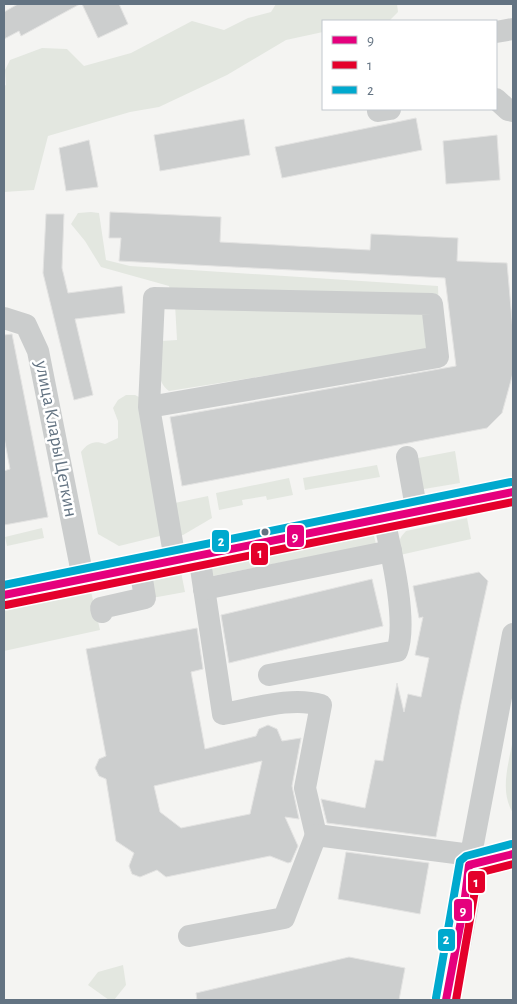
<svg xmlns="http://www.w3.org/2000/svg" width="517" height="1004" viewBox="0 0 517 1004" font-family="'Alegreya Sans',sans-serif">
<rect width="100%" height="100%" fill="#f4f4f2"/>
<g fill="#e3e7e0">
<path d="M276,4H397L398,12L389,21H323V32L286,40L227,75L159,107L130,112L48,136L34,190L4,192V86L6,85L5,70L10,60L42,48L67,49L84,66L131,53L192,21L224,30L248,18L271,12Z"/>
<path d="M91,212L99,213L106,260L130,266L438,286L439,319L427,350L169,391C154,381 160,358 161,341L177,340L175,304L169,286L101,267L85,241L71,224L78,213Z"/>
<path d="M126,395H135L141,398L168,534L119,546L98,534L81,452C88,443 94,440 105,444L118,438V421L113,408L118,400Z"/>
<path d="M455,451L460,483L418,490L413,459Z"/>
<path d="M377,465L380,477L305,490L303,478Z"/>
<path d="M289,478L293,495L267,500L266,496L242,500L243,505L219,510L216,493Z"/>
<path d="M208,496L212,518L183,535L174,538L170,504Z"/>
<path d="M467,518L471,539L400,555C398,544 398,539 406,531Z"/>
<path d="M42,528L44,538L7,546L5,537Z"/>
<path d="M373,532L376,544L212,576L210,565Z"/>
<path d="M181,572L185,592L152,598L153,577Z"/>
<path d="M89,583L100,630L4,651V602Z"/>
<path d="M513,739V813C499,791 509,763 513,739Z"/>
<path d="M123,965L126,985L114,1000H109L88,985L98,972Z"/>
</g>
<g fill="#cccece" stroke="#e3e3e2" fill-rule="evenodd">
<path d="M18,4H80L21,36L19,31L4,39V12Z"/>
<path d="M82,4H119L128,24L98,38Z"/>
<path d="M416,118L422,150L282,178L275,147Z"/>
<path d="M244,119L250,155L160,171L154,135Z"/>
<path d="M497,135L500,180L446,184L443,141Z"/>
<path d="M89,140L98,187L66,191L59,148Z"/>
<path d="M110,212L221,217L220,242L370,250L371,234L458,238L457,261L507,263L513,331V373L502,413L487,428L182,486L170,417L456,366L445,278L119,261L121,238H109Z"/>
<path d="M46,214H64L62,268L68,293L122,286L125,313L75,319L93,395L74,400L43,273Z"/>
<path d="M12,334L48,517L4,525V471L10,469L4,437V335Z"/>
<path d="M479,572L488,581L461,704L436,837L327,823L321,799L365,808L375,760L383,761L397,683L404,712L408,694L421,697L429,658L415,655L423,617L419,618L413,586Z"/>
<path d="M372,579L383,626L229,663L221,615Z"/>
<path d="M197,628L203,669L191,672L205,749L256,736L259,729L268,725L277,729L282,741L301,738L292,786L299,819L285,817L298,846L291,862L288,863L270,856L166,877L157,870L140,877L132,874L129,866L134,853L116,841L106,779L99,776L95,768L99,759L106,756L86,649ZM262,761L250,814L181,828L160,812L154,786Z"/>
<path d="M346,852L429,863L420,914L338,899Z"/>
<path d="M349,957L405,968L399,1000H197L196,993Z"/>
</g>
<g fill="none" stroke-linecap="round" stroke-linejoin="round">
<defs>
<g id="major">
<path d="M4,595L513,492"/>
<path d="M446,1000L464,905L469,865L513,854"/>
</g>
</defs>
<use href="#major" stroke="#d1d2d1" stroke-width="29"/>
<g stroke="#cbcdcd" stroke-width="22">
<path d="M496,32L513,29"/>
<path d="M496,99L508,110L513,111"/>
<path d="M378,111L390,109"/>
<path d="M4,318L26,325L38,351L83,578"/>
<path d="M149,407L154,298L432,304L438,357L149,407L175,560"/>
<path d="M407,457L417,513"/>
<path d="M199,555L223,714C253,709 291,696 321,705L305,788L316,835"/>
<path d="M204,589L391,551"/>
<path d="M102,612L101,608L145,598L140,567"/>
<path d="M269,675L397,651C408,622 391,551 384,519"/>
<path d="M469,865L513,634"/>
<path d="M189,936L284,918L316,835L471,855"/>
</g>
<use href="#major" stroke="#e0e0e0" stroke-width="28"/>
<defs>
<g id="bus-1">
<path d="M4,595L513,492"/>
<path d="M446,1000L464,905L469,865L513,854"/>
</g>
<g id="bus-2">
<path d="M6,605L513,502"/>
<path d="M456,1000L478,873L513,864"/>
</g>
<g id="bus-3">
<path d="M4,585L511,482"/>
<path d="M436,998L460,861L466,856L511,844"/>
</g>
</defs>
<use href="#bus-1" stroke="#fff" stroke-width="11"/>
<use href="#bus-2" stroke="#fff" stroke-width="11"/>
<use href="#bus-3" stroke="#fff" stroke-width="11"/>
<use href="#bus-1" stroke="#e5007d" stroke-width="8"/>
<use href="#bus-2" stroke="#e4002b" stroke-width="8"/>
<use href="#bus-3" stroke="#00a9ce" stroke-width="8"/>
</g>
<circle fill="#637382" stroke="#fff" stroke-width="2" cx="265" cy="532" r="4.5"/>
<g text-anchor="middle" dominant-baseline="central" stroke-width="5" stroke-linejoin="round" paint-order="stroke">
<g font-size="19" fill="#637382" stroke="#fff">
<text transform="translate(56 439) rotate(79)">улица Клары Цеткин</text>
</g>
</g>
<g stroke="#fff" stroke-width="2">
<rect x="286" y="524" width="19" height="24" rx="5" fill="#e5007d"/>
<rect x="211" y="529" width="19" height="24" rx="5" fill="#00a9ce"/>
<rect x="250" y="542" width="19" height="24" rx="5" fill="#e4002b"/>
<rect x="467" y="870" width="19" height="24" rx="5" fill="#e4002b"/>
<rect x="453" y="898" width="20" height="24" rx="5" fill="#e5007d"/>
<rect x="437" y="928" width="19" height="24" rx="5" fill="#00a9ce"/>
</g>
<g font-size="14" text-anchor="middle" font-weight="bold" fill="#fff">
<text x="295" y="541">9</text>
<text x="221" y="546">2</text>
<text x="260" y="558">1</text>
<text x="476" y="887">1</text>
<text x="463" y="915">9</text>
<text x="446" y="944">2</text>
</g>
<rect width="517" height="1004" fill="none" stroke="#637382" stroke-width="10"/>
<rect x="322" y="20" width="175" height="90" fill="#ffffff" stroke="#c1c7cd"/>
<rect x="332" y="36" width="25" height="8" fill="#e5007d" stroke="#c1c7cd"/>
<text x="367" y="45" font-size="15" fill="#637382">9</text>
<rect x="332" y="61" width="25" height="8" fill="#e4002b" stroke="#c1c7cd"/>
<text x="367" y="70" font-size="15" fill="#637382">1</text>
<rect x="332" y="86" width="25" height="8" fill="#00a9ce" stroke="#c1c7cd"/>
<text x="367" y="95" font-size="15" fill="#637382">2</text>
</svg>
